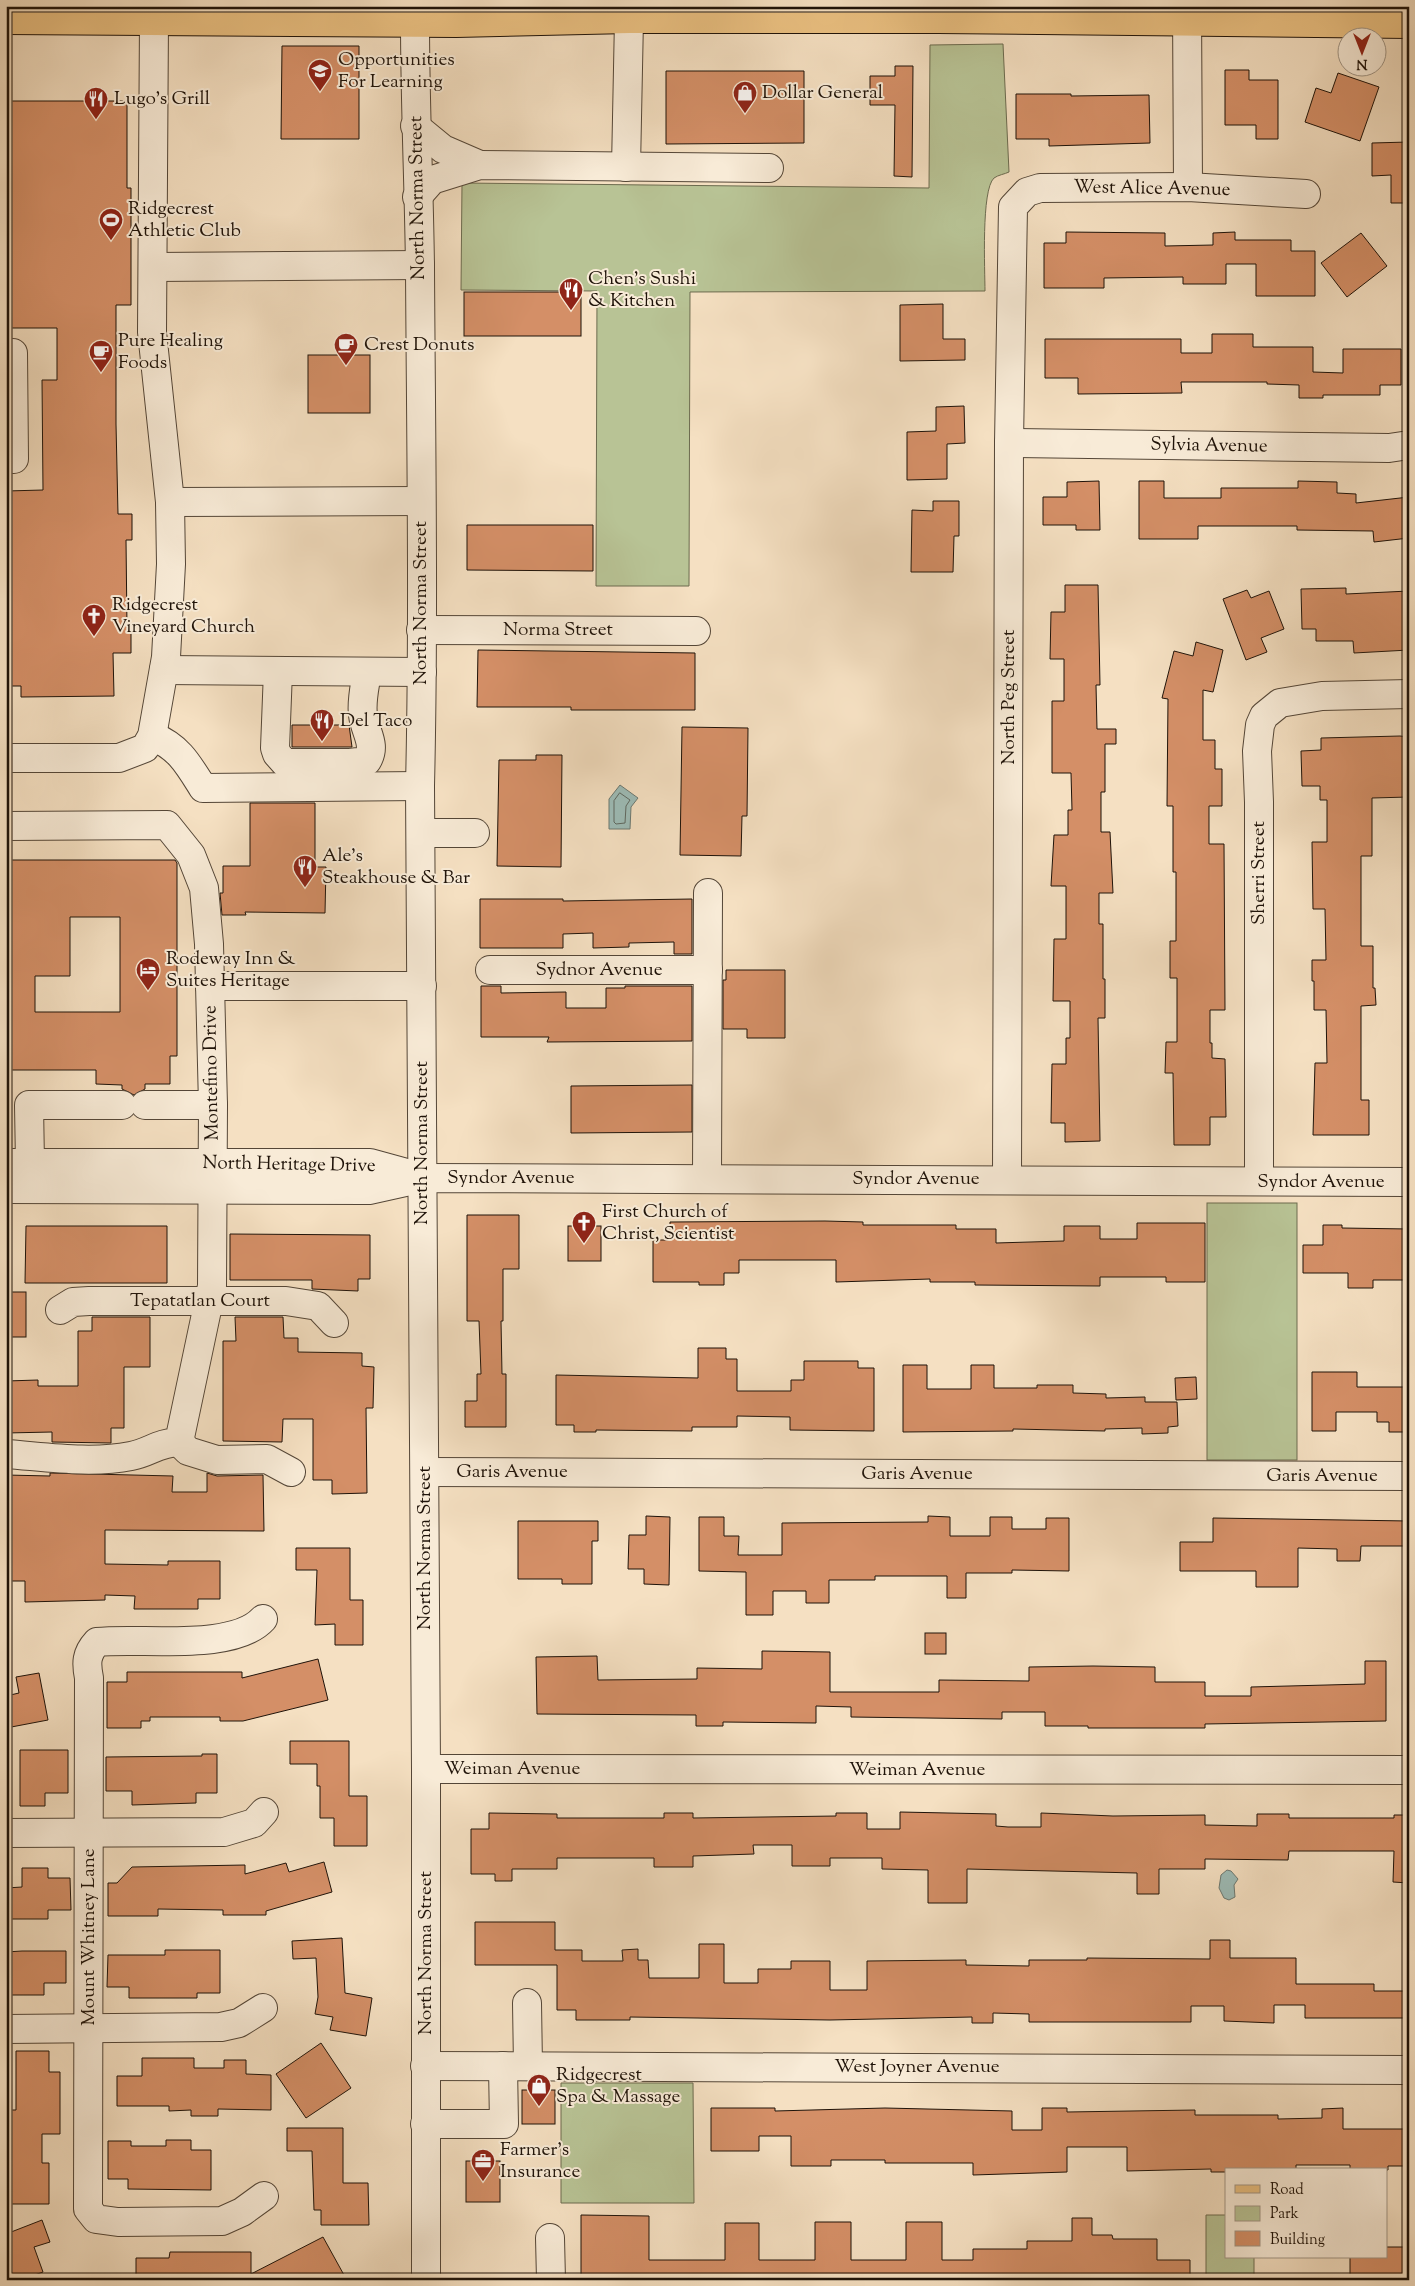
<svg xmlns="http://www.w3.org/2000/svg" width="1415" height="2286" viewBox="0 0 1415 2286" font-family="'Sorts Mill Goudy',serif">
<rect width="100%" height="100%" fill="#f5e0c2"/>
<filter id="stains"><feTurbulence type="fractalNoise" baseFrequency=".004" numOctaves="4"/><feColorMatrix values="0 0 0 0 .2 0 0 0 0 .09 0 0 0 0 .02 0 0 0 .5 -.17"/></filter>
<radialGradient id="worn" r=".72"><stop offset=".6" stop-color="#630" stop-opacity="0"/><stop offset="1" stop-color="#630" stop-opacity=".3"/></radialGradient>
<g fill="#b8c395" stroke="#6c6b4f">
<path d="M1003,44L1009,172C1005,174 998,175 994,178C981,190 985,271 985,291L690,292L689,586H596L597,291L461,290L462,183L929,188L930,45Z"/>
<rect x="1207" y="1203" width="90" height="257"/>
<path d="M561,2083H693L694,2203H561Z"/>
<path d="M1206,2215H1226V2257H1254V2280H1206Z"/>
</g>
<g fill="#9dbcb7" stroke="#6b7871">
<path d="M620,785L638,798L631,807L630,829H609V799Z"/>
<path d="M1227,1870L1231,1871L1238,1879L1234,1885L1235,1897L1229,1900L1224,1898L1219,1888L1221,1875Z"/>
</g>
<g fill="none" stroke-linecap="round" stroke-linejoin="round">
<path stroke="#5e6860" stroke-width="1" d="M620,793L630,800L626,806L625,823L616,824L614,822V801Z"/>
</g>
<g fill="#d48f67" stroke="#1f1309" fill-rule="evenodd">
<path d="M282,46H359V139H281Z"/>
<path d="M895,66H913L912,177L894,176L895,105H870V76H895Z"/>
<path d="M1225,70H1249V80H1278V139H1256V125H1225Z"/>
<path d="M666,71H804V143L666,144Z"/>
<path d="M1338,73L1379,87L1360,141L1305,122L1316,88L1331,93Z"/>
<path d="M1016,94H1071V96L1149,95L1150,143L1049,146V139H1016Z"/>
<path d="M6,101H127V188H131V305H116V424L118,514H132V540H126L127,628L131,630V653H113L114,696L21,697V686H6V491L43,490L42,380H57V328H6Z"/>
<path d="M1409,142V203H1391V175L1372,176V143Z"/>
<path d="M1066,232L1165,233V246L1213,245V233L1235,232V240H1291V251H1315V296H1256V264H1226V284H1183V277L1104,278V288H1044V243H1066Z"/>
<path d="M1361,233L1387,266L1347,297L1321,263Z"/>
<rect x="464" y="292" width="117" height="44"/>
<path d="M943,304V339H965V360L900,361V305Z"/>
<path d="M1212,334H1253V347H1313V372L1343,373V349H1401V385H1380V395H1323V398H1299V385L1267,384V382H1181L1182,393L1078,394V378H1045V339H1181V353H1212Z"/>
<rect x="308" y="355" width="62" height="58"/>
<path d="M964,406L965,443L947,444V479L907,480V432L936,431V407Z"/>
<path d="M1099,481L1100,530H1076V525H1043V497H1067V482Z"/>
<path d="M1139,481H1164V498H1221V488H1298V481L1337,482V493L1356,494V503L1409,497V538L1374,542L1373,531L1297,530V526H1198V539H1139Z"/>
<path d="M933,501H959V536H954L953,572H911L912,510L933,511Z"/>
<path d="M467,525H593V571L467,570Z"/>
<path d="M1065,585H1098L1100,685H1096L1097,729H1116V744H1105V792H1101V832H1110L1113,893H1099V924H1103V979H1105V1018H1098L1100,1141L1065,1142V1123H1051L1052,1064H1066V1038H1070V1001H1053L1054,939H1066V886H1051L1054,835H1068V810H1072L1071,773H1052V701H1064V659H1050L1051,612H1065Z"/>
<path d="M1346,588V594L1409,591V650L1354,653L1353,641H1316V629H1302L1301,589Z"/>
<path d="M1247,590L1251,598L1269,591L1284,629L1261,638L1267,652L1246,660L1223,599Z"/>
<path d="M1196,642L1223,650L1213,692L1203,690V740H1215V769H1222V806H1209V844H1224L1225,1010H1210V1043H1212V1058L1225,1059L1226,1117H1210V1145H1174L1173,1073H1165L1166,1042H1177V978H1170V941H1176V872H1173V806H1167L1168,699L1162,698L1174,651L1193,656Z"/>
<path d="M478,650L695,653V710H571V707H477Z"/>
<path d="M292,725H349L352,747H292Z"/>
<path d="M682,727L748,728L747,816H742L741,856L680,855Z"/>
<path d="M1400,736L1409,737V797L1372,798V856H1361V946H1373V988H1375L1376,1005L1361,1006V1100H1369V1135H1313L1315,1063H1327L1326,1010H1314V981H1312V960H1326L1325,909H1313L1312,842H1327V800H1320V786H1302L1301,751L1321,750V738Z"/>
<path d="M536,755H562L561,867L497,866L499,760H536Z"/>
<path d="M250,803H315V867H326L325,913L245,912L246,915H222L220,893H223V866H250Z"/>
<path d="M6,860H175L177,863V1056H170V1084H145V1089L134,1095L122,1089V1085L96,1084V1070H6ZM70,917H120V1012H35V976H70Z"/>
<path d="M480,899H563V901L692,899V954H674V942L629,943V947L593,948V933L563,934V948H480Z"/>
<path d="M726,970H785V1038H747V1029H723V980H726Z"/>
<path d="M481,986H501V993L566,992V1008H606V988H625V986H692V1041L547,1042L549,1037H481Z"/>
<path d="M692,1085V1132L571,1133V1086Z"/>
<path d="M467,1215H519V1269H503V1321H501L502,1374H506V1427H465V1401H477V1374H481L479,1321H467Z"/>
<path d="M825,1221L863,1222V1225H956V1229H996V1243L1064,1241V1226H1100V1239H1137V1223H1205V1282H1166V1277H1100V1286L975,1285V1282H930V1279L836,1282V1260H739V1273H724V1285H699V1282H653V1240H670V1222Z"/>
<path d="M1323,1225H1342V1228L1409,1229V1280H1373V1288H1348V1273H1303V1245H1323Z"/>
<path d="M26,1226H167V1283H25Z"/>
<rect x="568" y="1226" width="33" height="35"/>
<path d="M230,1234L370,1235V1279H358V1291L312,1289V1280H230Z"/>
<rect x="6" y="1292" width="20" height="45"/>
<path d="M92,1317H150V1367H124V1428H111V1443L52,1442V1432L6,1433V1381L38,1380V1386H78V1331H92Z"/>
<path d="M235,1317H283L284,1338H298V1352L362,1353V1366L374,1367L373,1408H366L367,1493L332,1494V1480H313V1419H283L282,1442L223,1441V1341H236Z"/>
<path d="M698,1348H726V1359H737V1391H791V1380H804V1361H858V1368H874V1431L790,1430V1417L737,1416V1427H692V1431L596,1430V1432H574V1425H556V1375L698,1378Z"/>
<path d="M903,1365H927V1389H971V1365H994V1388H1037V1385H1073V1393L1106,1394V1398L1145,1397V1402H1177L1178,1426L1168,1427V1433L1142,1434V1428L1105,1429V1431L1013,1429V1431L903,1432Z"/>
<path d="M1312,1372H1357V1387H1409V1432H1389V1422H1377V1412H1336V1431H1312Z"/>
<path d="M1196,1377L1197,1399L1176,1400L1175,1378Z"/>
<path d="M50,1473L173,1476L172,1492H207V1473L217,1476L263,1475L264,1531L105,1530V1564L168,1565V1561H220V1599H198V1609H134L135,1596L105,1595V1600L25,1602V1581H9L6,1475L50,1476Z"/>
<path d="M646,1516L670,1517L669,1585L644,1584V1569H628L629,1535H646Z"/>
<path d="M928,1516L950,1517V1536H990V1517H1012V1529H1046V1518H1069V1571L1012,1570V1573H966V1598H947V1576H875V1580H829V1603H806V1591H773V1615H746V1572L699,1571V1517H724V1536H739L738,1555H782V1523L928,1522Z"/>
<path d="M1213,1518L1409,1521V1546H1361L1360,1561H1337V1549L1298,1548V1587H1256V1571H1180V1542H1213Z"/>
<path d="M518,1521H598V1541H592V1584H562V1579H518Z"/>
<path d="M296,1548H350V1600H363V1645H335V1624L315,1625L317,1570H296Z"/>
<rect x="925" y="1633" width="21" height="21"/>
<path d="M762,1651L830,1652V1692H939V1680L1029,1681V1667L1093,1666L1155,1667V1682H1205V1696H1251V1687L1365,1684V1661H1386V1721L1205,1724V1728H1088V1726H1045V1712H1002V1719L851,1717V1707L816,1706V1723L723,1722V1726H696V1715L537,1714L536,1657L597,1656L598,1680L697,1679V1668L762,1669Z"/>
<path d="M318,1659L328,1700L243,1721H220V1717H150V1721H141V1728H107V1682H127V1672H242V1678Z"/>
<path d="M39,1673L48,1720L6,1728V1696L19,1693L16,1677Z"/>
<path d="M290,1741H349V1796H367V1846H334V1818H320V1786H317V1764H290Z"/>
<path d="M20,1750H68V1793H45V1806H20Z"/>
<path d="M202,1754H217V1793H196V1803L132,1805V1791H106V1757L202,1756Z"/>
<path d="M900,1812L996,1814V1826L1008,1827H1041V1813L1113,1816L1205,1815V1825L1257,1826V1814H1289V1818H1394V1815H1409V1883L1393,1882L1394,1851H1289L1288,1860L1205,1859V1869H1159V1894H1137V1873L967,1869V1903H928V1870L882,1869V1858H830V1866H792V1845H753L754,1854L693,1856V1867H654V1858H557V1869H512V1881H495V1874H471V1829H489V1813L557,1814V1818H664V1813H693V1818L836,1816V1813H867V1829H900Z"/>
<path d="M324,1862L332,1892L266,1911V1915H223V1910L158,1909V1916H108V1883H117L132,1867L245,1865V1874L286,1863L289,1872Z"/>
<path d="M22,1868H48V1878H70L71,1910H48V1919H6V1888L22,1887Z"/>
<path d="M475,1922H555V1950H582V1961H623L622,1950L638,1949V1960H648L649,1978H699V1944H724V1983H758V1969H791V1961H830V1990H867V1961L966,1960V1965L1029,1966V1960H1087V1958L1210,1959V1940H1230V1958H1296V1984H1374V1991H1409V2018H1305V2005H1274V2023L1224,2021V2006H1191V2022H1029V2014L993,2013V2023H972V2017L830,2020L630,2017V2020H576V2010H557V1965H475Z"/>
<path d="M342,1938L345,1993L372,1998L366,2036L330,2030L333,2017L315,2014L318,1997L316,1958L293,1959L292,1941Z"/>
<path d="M165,1950H220V1993H197V1998H129V1987H107L108,1955H165Z"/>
<path d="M22,1951H66V1983H44V1995H6V1952Z"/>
<path d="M321,2043L351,2088L306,2118L276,2074Z"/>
<path d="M16,2051H49V2072H60V2134H42V2163H49V2204H6V2110H16Z"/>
<path d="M142,2058H194V2068H224V2060H246V2074L271,2075V2110L218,2109V2116H191V2110L169,2111V2106H117V2076H142Z"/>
<rect x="522" y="2090" width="33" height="34"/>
<path d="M711,2108H775V2111L885,2108L1012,2111V2130H1042V2108H1067V2112L1195,2110V2115H1278V2119L1322,2118V2109L1343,2108V2129H1409V2166H1388V2170H1350V2165H1296V2170H1226V2172H1211V2169L1127,2171V2147H1067V2172L973,2175V2163H885V2160H831V2166H791V2136H759V2151H711Z"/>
<path d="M287,2128H343V2183H368L369,2225H321V2210H314L312,2151H287Z"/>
<path d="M166,2140H191V2150H211V2190L128,2189V2179H108V2141H131V2146H166Z"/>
<rect x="466" y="2161" width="34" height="41"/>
<path d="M581,2215L649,2216V2260H725V2223H759V2260H815V2222H851V2260H906V2222H942V2260H973V2249H1027V2241H1072V2218H1092V2235H1112L1113,2239H1157V2260H1190V2280H581Z"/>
<path d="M42,2220L50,2242L34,2247L43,2272L21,2280H6V2234Z"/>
<path d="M323,2237L344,2275L335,2280H136V2258H169L170,2252H251V2274Z"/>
<path d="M1386,2247H1409V2280H1350V2257H1386Z"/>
</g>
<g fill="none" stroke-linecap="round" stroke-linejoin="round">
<defs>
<g id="minor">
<path d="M1187,6L1188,187"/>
<path d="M415,22C415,104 419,186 420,268C421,440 424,613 420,786L426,1769V2280"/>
<path d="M415,126L443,149L480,165"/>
<path d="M626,167L629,19"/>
<path d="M417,197L432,180L480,165L769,168"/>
<path d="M154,267L420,265"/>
<path d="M1009,443L1389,448L1409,445"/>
<path d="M6,459H14L13,353"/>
<path d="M170,502L421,501"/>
<path d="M421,630L696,631"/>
<path d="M164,670L422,672"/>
<path d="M278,671L275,748L277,754L285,763H350L367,761C377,744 365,733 363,715C361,701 365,686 367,672"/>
<path d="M152,736C179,747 188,764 203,788L420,786"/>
<path d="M6,758H119L145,748L152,736L166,657L171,564L170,502L152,332L154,19"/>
<path d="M6,826L167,825L191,855L204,888L209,944L213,1105L212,1286L179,1442C157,1443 151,1452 131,1456C91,1464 47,1457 6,1454"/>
<path d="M421,833H475"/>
<path d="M490,970H708"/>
<path d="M210,986H422"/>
<path d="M145,1105H213"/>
<path d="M6,1163H370L421,1177"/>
<path d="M30,1163L29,1105H122"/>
<path d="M707,1179L708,893"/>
<path d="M1007,1179L1009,443L1013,207L1027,192L1040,188L1188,187L1306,194"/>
<path d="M1259,1181V802L1257,751L1260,725L1264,716L1280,703L1322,696L1409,694"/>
<path d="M6,1189L369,1190L423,1178L1409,1182"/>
<path d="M60,1310L73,1302L89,1301H286L318,1306L334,1323"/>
<path d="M179,1442L188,1451L217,1460L267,1459L291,1472"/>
<path d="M425,1472L1409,1476"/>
<path d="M263,1619C233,1652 140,1637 97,1642C86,1654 86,1663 89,1678L88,2209L96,2219L118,2222L222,2221L242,2212L264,2196"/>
<path d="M426,1769L1409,1770"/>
<path d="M6,1833L224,1832L254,1823L264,1812"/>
<path d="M527,2003L528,2066"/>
<path d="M6,2029L221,2027L239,2023L263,2008"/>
<path d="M425,2066L1409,2070"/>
<path d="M425,2124H504L503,2066"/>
<path d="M550,2238L551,2280"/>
</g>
<path id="major" d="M6,20L456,23L629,19H938L1409,24"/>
</defs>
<use href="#minor" stroke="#544637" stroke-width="30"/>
<use href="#major" stroke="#1f1309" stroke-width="30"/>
<use href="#minor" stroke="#f8ebd7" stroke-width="28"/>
<use href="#major" stroke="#eac081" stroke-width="28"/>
</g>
<defs>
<symbol id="school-pin" viewBox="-11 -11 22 30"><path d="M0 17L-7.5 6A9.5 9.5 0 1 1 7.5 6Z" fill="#8f2418" stroke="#f8ebd7"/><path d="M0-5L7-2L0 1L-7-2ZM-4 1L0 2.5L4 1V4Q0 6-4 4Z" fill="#fff"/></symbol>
<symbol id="shop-pin" viewBox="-11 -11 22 30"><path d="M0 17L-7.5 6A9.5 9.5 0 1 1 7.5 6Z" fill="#8f2418" stroke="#f8ebd7"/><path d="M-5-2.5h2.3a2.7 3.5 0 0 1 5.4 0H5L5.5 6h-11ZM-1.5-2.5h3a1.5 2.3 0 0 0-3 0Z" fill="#fff"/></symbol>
<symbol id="restaurant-pin" viewBox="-11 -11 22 30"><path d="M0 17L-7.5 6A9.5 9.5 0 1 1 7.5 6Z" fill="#8f2418" stroke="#f8ebd7"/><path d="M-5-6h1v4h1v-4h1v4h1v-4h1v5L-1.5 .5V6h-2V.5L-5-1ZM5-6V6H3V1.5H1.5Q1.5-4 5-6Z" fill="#fff"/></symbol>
<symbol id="stadium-pin" viewBox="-11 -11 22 30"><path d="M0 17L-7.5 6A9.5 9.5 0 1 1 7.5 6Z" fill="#8f2418" stroke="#f8ebd7"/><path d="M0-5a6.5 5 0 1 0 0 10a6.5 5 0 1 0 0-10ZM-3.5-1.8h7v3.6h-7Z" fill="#fff"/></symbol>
<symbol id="cafe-pin" viewBox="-11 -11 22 30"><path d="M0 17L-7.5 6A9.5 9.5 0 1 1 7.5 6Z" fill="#8f2418" stroke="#f8ebd7"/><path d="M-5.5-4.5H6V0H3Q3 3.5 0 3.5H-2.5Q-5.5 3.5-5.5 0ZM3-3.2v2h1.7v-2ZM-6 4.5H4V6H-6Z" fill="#fff"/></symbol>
<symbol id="church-pin" viewBox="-11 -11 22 30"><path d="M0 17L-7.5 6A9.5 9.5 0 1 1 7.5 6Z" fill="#8f2418" stroke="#f8ebd7"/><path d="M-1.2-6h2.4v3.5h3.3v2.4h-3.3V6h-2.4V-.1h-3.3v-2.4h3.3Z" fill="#fff"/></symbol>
<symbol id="hotel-pin" viewBox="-11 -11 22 30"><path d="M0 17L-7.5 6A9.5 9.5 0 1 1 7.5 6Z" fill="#8f2418" stroke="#f8ebd7"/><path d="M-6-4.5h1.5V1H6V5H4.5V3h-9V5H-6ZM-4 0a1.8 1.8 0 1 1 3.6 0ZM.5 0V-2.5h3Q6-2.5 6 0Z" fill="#fff"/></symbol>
<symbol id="office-pin" viewBox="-11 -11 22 30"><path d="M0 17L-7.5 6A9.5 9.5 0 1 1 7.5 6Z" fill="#8f2418" stroke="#f8ebd7"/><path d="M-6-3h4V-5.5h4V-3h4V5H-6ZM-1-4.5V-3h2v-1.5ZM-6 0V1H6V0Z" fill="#fff"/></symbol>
</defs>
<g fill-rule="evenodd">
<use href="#school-pin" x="306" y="57" width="28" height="38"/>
<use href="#shop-pin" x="731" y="79" width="28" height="38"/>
<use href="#restaurant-pin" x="82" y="85" width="28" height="38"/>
<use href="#stadium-pin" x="97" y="206" width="28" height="38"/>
<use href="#restaurant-pin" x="557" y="276" width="28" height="38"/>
<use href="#cafe-pin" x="332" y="331" width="28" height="38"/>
<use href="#cafe-pin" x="87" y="338" width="28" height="38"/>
<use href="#church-pin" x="80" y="602" width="28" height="38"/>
<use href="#restaurant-pin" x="308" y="707" width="28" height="38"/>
<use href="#restaurant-pin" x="291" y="853" width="28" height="38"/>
<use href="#hotel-pin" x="134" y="956" width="28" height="38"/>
<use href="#church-pin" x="570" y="1209" width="28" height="38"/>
<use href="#shop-pin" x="525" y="2072" width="28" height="38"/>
<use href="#office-pin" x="469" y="2147" width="28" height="38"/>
</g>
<g text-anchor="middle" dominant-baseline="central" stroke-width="4" stroke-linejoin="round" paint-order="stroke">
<g font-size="19" fill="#1f1309" stroke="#f8ebd7" text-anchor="start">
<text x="338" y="60">Opportunities<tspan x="338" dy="22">For Learning</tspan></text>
<text x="762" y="93">Dollar General</text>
<text x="114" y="99">Lugo's Grill</text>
<text x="128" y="209">Ridgecrest<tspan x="128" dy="22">Athletic Club</tspan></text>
<text x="588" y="279">Chen's Sushi<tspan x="588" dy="22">&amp; Kitchen</tspan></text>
<text x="118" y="341">Pure Healing<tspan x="118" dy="22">Foods</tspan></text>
<text x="364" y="345">Crest Donuts</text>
<text x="112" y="605">Ridgecrest<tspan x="112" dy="22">Vineyard Church</tspan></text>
<text x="340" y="721">Del Taco</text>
<text x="322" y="856">Ale's<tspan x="322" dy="22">Steakhouse &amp; Bar</tspan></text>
<text x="166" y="959">Rodeway Inn &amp;<tspan x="166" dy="22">Suites Heritage</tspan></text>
<text x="602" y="1212">First Church of<tspan x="602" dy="22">Christ, Scientist</tspan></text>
<text x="556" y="2075">Ridgecrest<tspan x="556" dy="22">Spa &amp; Massage</tspan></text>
<text x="500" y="2150">Farmer's<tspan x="500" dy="22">Insurance</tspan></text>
</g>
<g font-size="19" fill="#1f1309" stroke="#f8ebd7">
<text transform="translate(1152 189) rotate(1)">West Alice Avenue</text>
<text transform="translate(418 198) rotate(-91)">North Norma Street</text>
<text transform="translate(1209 446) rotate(1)">Sylvia Avenue</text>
<text transform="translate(421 603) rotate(-90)">North Norma Street</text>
<text x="558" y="630">Norma Street</text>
<text transform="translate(1009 697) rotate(-90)">North Peg Street</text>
<text transform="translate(1259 873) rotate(-90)">Sherri Street</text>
<text x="599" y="970">Sydnor Avenue</text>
<text transform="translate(212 1073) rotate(-91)">Montefino Drive</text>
<text transform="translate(422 1143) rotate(-90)">North Norma Street</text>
<text transform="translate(289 1165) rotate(1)">North Heritage Drive</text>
<text x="511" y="1178">Syndor Avenue</text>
<text x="916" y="1179">Syndor Avenue</text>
<text x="1321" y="1182">Syndor Avenue</text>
<text x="200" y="1301">Tepatatlan Court</text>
<text x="512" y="1472">Garis Avenue</text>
<text x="917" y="1474">Garis Avenue</text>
<text x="1322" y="1476">Garis Avenue</text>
<text transform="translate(425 1548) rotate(-90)">North Norma Street</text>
<text x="512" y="1769">Weiman Avenue</text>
<text x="917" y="1770">Weiman Avenue</text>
<text transform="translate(89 1937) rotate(-90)">Mount Whitney Lane</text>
<text transform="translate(426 1953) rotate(-90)">North Norma Street</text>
<text x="917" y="2067">West Joyner Avenue</text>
</g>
</g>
<rect width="1415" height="2286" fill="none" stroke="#f5e0c2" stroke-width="25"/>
<rect x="8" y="8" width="1400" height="2271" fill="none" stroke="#1f1309" stroke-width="2.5"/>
<rect x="12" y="12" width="1390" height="2261" fill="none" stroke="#1f1309"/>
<rect x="1225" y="2168" width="162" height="90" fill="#f8ebd7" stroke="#a19585"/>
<rect x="1235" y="2185" width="25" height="8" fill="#eac081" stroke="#a19585"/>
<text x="1270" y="2194" font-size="15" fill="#1f1309">Road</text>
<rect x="1235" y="2206" width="25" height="15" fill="#b8c395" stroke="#a19585"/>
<text x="1270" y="2218" font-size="15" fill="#1f1309">Park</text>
<rect x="1235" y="2231" width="25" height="15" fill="#d48f67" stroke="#a19585"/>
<text x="1270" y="2244" font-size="15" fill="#1f1309">Building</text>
<g transform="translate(1362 52) rotate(180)"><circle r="24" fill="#f8ebd7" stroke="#a19585"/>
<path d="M0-4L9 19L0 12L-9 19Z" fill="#8f2418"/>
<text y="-8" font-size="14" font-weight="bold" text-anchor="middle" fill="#1f1309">N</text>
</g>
<rect width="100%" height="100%" filter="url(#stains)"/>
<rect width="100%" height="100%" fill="url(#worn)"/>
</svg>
